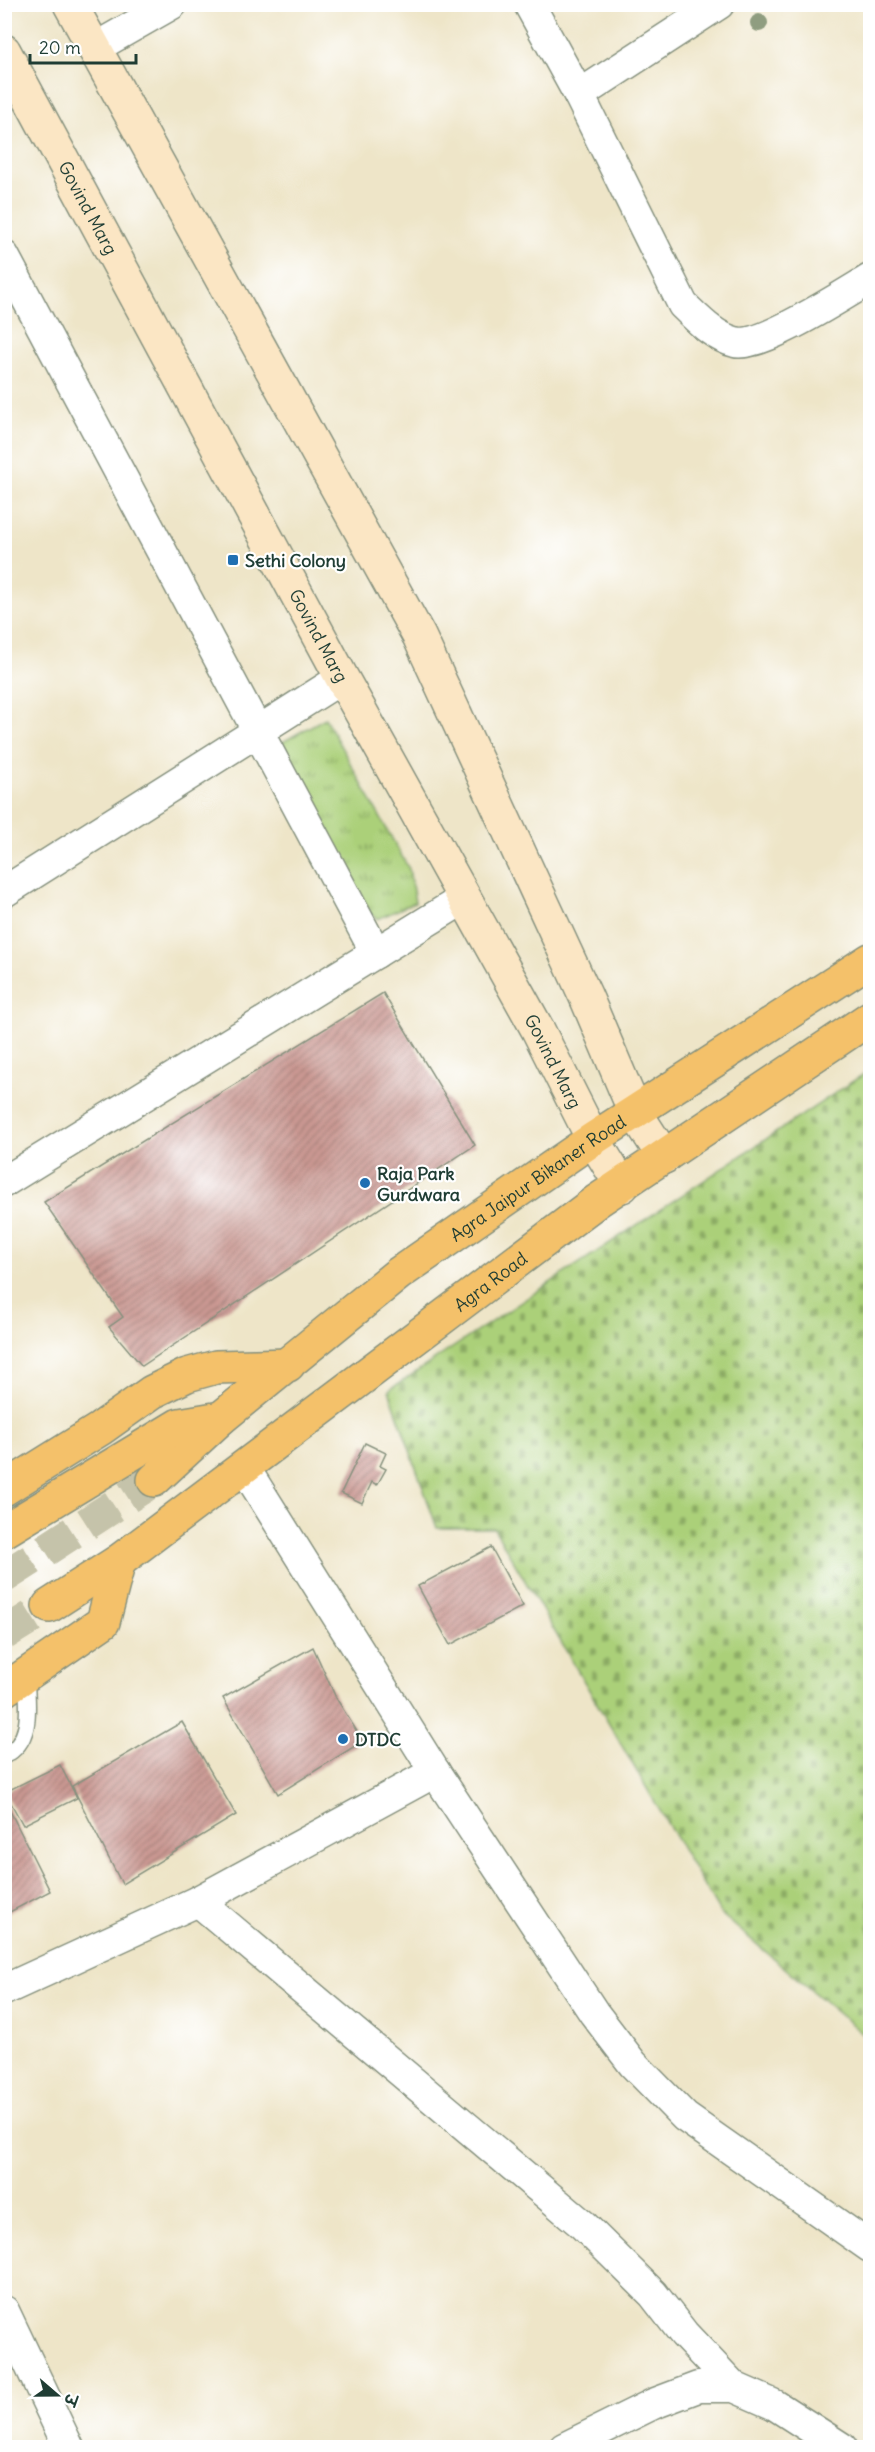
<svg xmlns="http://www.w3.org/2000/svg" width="875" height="2452" viewBox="0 0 875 2452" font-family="Delius,'Playpen Sans Deva',sans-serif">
<defs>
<pattern id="grass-tufts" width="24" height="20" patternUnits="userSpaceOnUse" patternTransform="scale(1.5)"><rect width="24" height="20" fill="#abd079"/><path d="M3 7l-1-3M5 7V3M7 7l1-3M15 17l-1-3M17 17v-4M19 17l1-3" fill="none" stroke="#8baa64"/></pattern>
<pattern id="cemetery-stones" width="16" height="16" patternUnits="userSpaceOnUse" patternTransform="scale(1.5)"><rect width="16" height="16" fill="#abd079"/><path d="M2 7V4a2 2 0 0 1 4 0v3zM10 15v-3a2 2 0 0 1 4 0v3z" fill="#8baa64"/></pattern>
<pattern id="building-hatch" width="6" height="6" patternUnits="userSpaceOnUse" patternTransform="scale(1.5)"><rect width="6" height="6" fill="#ca9892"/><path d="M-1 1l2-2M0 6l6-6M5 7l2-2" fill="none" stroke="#a37d78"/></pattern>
</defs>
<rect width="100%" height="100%" fill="#fff"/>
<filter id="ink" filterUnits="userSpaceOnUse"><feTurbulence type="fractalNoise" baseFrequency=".0167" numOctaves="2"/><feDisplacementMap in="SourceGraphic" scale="12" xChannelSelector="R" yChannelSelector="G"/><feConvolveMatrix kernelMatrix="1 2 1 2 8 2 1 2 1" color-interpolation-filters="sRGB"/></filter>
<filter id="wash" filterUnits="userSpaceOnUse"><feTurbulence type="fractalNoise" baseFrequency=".008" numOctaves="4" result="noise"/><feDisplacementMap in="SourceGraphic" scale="24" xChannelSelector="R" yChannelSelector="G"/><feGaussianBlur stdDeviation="1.35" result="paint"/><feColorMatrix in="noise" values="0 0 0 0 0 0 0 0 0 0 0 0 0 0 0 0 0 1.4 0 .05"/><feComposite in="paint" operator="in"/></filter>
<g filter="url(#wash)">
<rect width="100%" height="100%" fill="#eee5c8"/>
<path fill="url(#grass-tufts)" stroke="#658656" stroke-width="1.5" d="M325,718L409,869L415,902L378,919L362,909L272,748Z"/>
<path fill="url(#cemetery-stones)" stroke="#658656" stroke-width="1.5" d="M870,1070V2040L720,1913L494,1528H437L389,1390Z"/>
<g id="blocks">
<g fill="url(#building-hatch)">
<path d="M383,993L475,1145L142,1366L109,1327L123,1317L44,1202Z"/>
<path d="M365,1443L386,1453L380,1466L386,1469L377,1485L372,1482L362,1503L341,1493Z"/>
<path d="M491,1547L523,1606L450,1645L418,1586Z"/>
<path d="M313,1647L336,1698L363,1741L278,1794L223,1698Z"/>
<path d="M182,1722L236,1815L122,1884L72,1786Z"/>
<path d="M60,1765L77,1798L23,1825L5,1792Z"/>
<path d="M4,1799L50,1891L4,1915Z"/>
</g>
</g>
</g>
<g filter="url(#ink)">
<use href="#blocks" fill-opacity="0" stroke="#86917e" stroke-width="1.5"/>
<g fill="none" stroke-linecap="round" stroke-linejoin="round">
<g stroke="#c5c3aa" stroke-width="33" stroke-dasharray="33 16" stroke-linecap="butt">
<path d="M4,1577L154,1480"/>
<path d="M4,1634L49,1606"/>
</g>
<defs>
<path id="lane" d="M4,1756C35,1741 27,1703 26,1675"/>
<g id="street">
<path d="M529,4L579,95L683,305C698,319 714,337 735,342C760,349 845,294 870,279"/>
<path d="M93,49L172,4"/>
<path d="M579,95L719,4"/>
<path d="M4,256L376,953"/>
<path d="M4,892L342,678"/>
<path d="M4,1182L465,898"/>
<path d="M244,1467L435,1772L594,2013L633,2064L685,2117L870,2247"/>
<path d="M198,1901L583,2225L653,2294L684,2334L734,2387"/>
<path d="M4,1990L198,1901L435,1772"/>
<path d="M4,2311L69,2448"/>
<path d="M564,2448L653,2404L698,2387H734L775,2405L842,2448"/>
</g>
<g id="secondary">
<path d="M70,4L419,636L586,997L635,1112L664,1157"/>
<path id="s1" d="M4,51L342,678L538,1030L593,1139L622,1186"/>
</g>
<g id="highway">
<path id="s2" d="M154,1480L221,1418L398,1274L593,1139L870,960"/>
<path d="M4,1489L100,1429L152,1392L187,1375L216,1367L288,1365"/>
<path d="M4,1531L179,1425L221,1418"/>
<path id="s3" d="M49,1606L119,1561L597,1201L870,1018"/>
<path d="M4,1690L103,1622L119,1561"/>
</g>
</defs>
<use href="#lane" stroke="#86917e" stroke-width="18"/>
<use href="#street" stroke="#86917e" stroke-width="33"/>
<use href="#secondary" stroke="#86917e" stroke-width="36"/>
<use href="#highway" stroke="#86917e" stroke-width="36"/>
<use href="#lane" stroke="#fff" stroke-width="15"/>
<use href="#street" stroke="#fff" stroke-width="30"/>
<use href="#secondary" stroke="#fbe6c4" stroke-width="33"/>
<use href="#highway" stroke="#f4c16b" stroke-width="33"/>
</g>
<circle fill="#8f9d80" cx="759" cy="23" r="9"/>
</g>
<g fill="#1f6fb2" stroke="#fff" stroke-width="2">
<rect x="227" y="554" width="12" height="12" rx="3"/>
<circle cx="365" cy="1183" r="6"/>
<circle cx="343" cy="1739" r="6"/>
</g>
<g text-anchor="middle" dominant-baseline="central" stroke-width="4.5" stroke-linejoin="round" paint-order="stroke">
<g font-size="18" fill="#1f3d34" stroke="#fff">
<text stroke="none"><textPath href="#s1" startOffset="178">Govind Marg</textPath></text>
<text stroke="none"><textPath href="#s1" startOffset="664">Govind Marg</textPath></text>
<text stroke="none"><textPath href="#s1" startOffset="1150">Govind Marg</textPath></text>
<text stroke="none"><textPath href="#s2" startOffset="489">Agra Jaipur Bikaner Road</textPath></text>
<text stroke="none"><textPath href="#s3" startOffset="548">Agra Road</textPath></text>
</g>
<g font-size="18" font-weight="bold" fill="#1f3d34" stroke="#fff" text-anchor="start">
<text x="245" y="560">Sethi Colony</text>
<text x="377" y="1173">Raja Park<tspan x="377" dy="21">Gurdwara</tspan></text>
<text x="355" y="1739">DTDC</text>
</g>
</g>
<rect width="875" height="2452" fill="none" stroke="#fff" stroke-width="24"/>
<g transform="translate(57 2395) rotate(110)" stroke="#ffffff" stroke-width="4.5" paint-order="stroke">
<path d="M0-4.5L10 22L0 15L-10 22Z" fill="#1f3d34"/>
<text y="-9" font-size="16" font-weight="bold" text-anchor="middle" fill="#1f3d34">उ</text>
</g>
<path d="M30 54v9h106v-9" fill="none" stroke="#1f3d34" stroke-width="3"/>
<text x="39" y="54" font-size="18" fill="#1f3d34" stroke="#ffffff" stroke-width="4.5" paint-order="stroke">20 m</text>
</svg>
